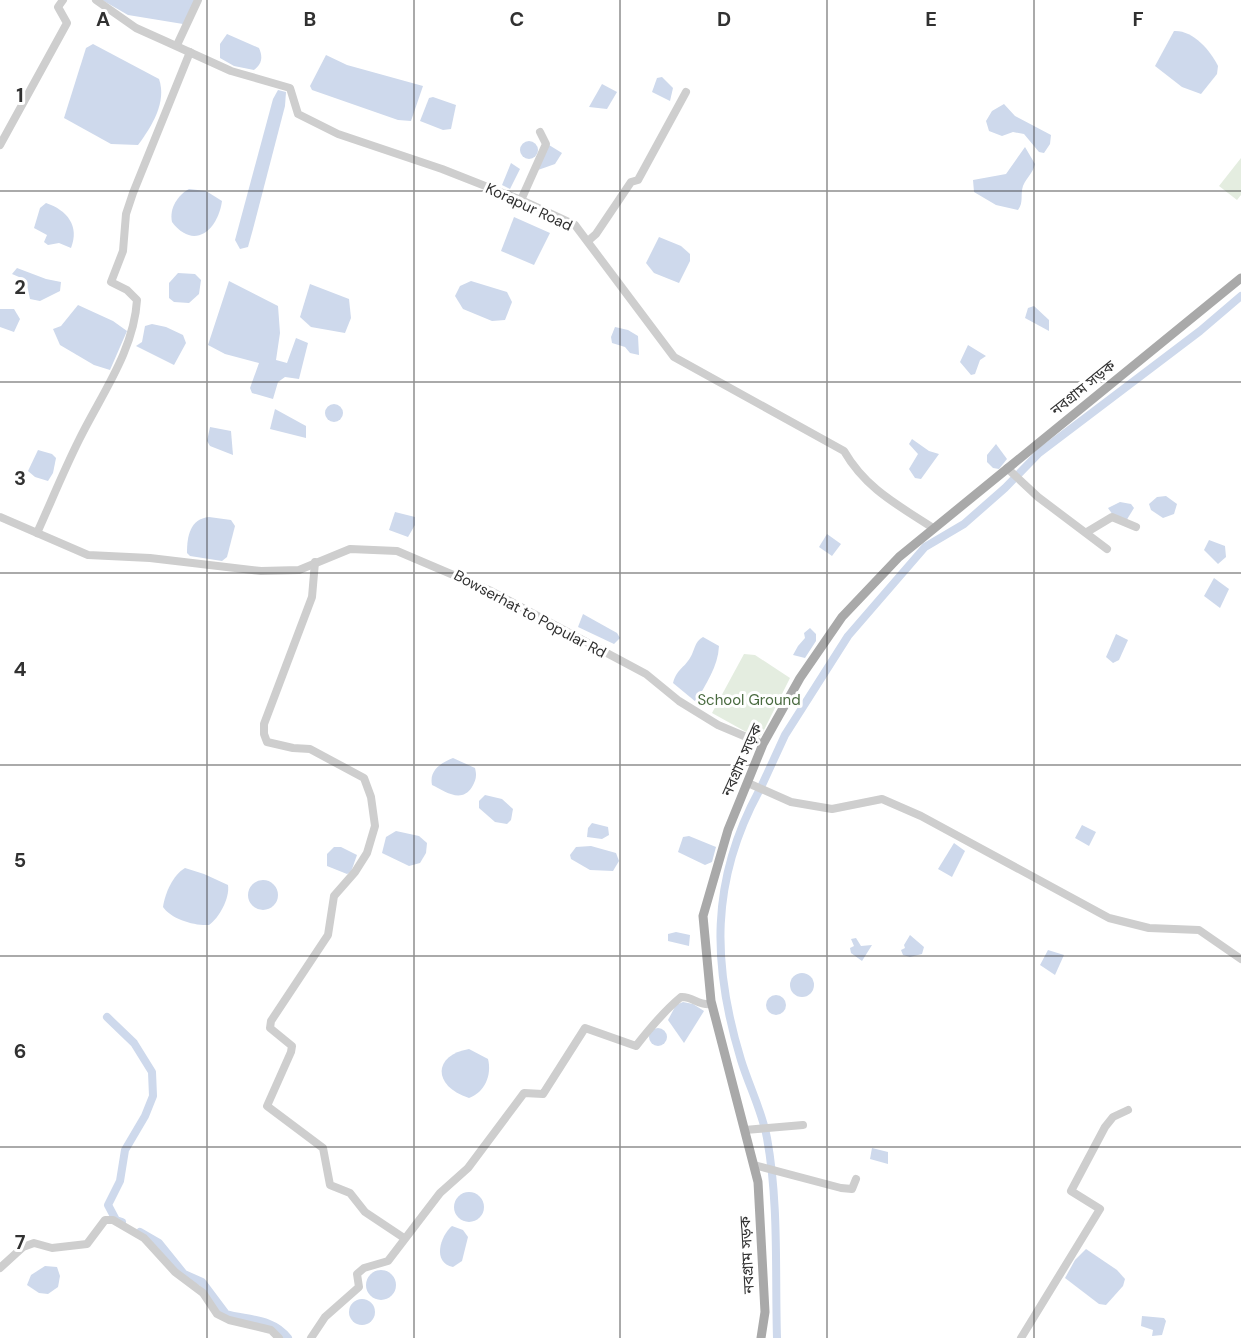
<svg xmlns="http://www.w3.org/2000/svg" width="1241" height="1338" viewBox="0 0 1241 1338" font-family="'DM Sans','Noto Sans Bengali',sans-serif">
<rect width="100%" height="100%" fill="#fff"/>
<g fill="#e4ede0">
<path d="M1241,158V195L1237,200L1219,186Z"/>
<path d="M744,654L755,655L790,678L762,734L757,738L712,713Z"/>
</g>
<g fill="#ced9ec">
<path d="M102,0H195L183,24L128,15Z"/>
<path d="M1174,31C1193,30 1210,50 1218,66L1217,74L1201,94L1182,87L1155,66Z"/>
<path d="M227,34L259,48C263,57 262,64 254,70L234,66L220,58V44Z"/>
<path d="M93,44L159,79C167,102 152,126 138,145L111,144L64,118L86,48Z"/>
<path d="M326,55L347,65L423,86L411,121L398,120L312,90L310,86Z"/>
<path d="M662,77L673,88L670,101L652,92L657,78Z"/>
<path d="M602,84L617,92L607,109L589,107Z"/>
<path d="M278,90L286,92L285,106L253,229L248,247L240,249L235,240L273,99Z"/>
<path d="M433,97L456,105L451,129L443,130L420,121L429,98Z"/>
<path d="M1004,104L1015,116L1051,135L1050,144L1044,153L1039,152L1024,134L1013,132L1002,136L989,131L986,121L992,111Z"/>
<circle cx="529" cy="150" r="9"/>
<path d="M549,145L562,153L555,164L538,170Z"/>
<path d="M1025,147L1035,164C1033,173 1027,177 1023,186C1020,195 1024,202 1018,210L996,205L974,192L973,180L1006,174Z"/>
<path d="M511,163L520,169L510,189L502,185Z"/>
<path d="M189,189L206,191L222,201C218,230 194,251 172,222C169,208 178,195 189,189Z"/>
<path d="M46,203C67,210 80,226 71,248L59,243L48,245L44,242L47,235L34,228L40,208Z"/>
<path d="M514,217L550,233L534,265L501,251Z"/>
<path d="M659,237L681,246L690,254V261L679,283L654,273L646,263Z"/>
<path d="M17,268L46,279L61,282L60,291L40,301L30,299L26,280L12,274Z"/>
<path d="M178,273L195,274L201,280L199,294L189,303L174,302L169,298V283Z"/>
<path d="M229,281L278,306L280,333L276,360L287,363L296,338L308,343L299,379L285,377L278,382L273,399L252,393L250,388L259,363L225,354L208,345Z"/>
<path d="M471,281L507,292L512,302L505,320L492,321L463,309L455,296L460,286Z"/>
<path d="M310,284L349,299L351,318L345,333L311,327L300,317Z"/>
<path d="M78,305L113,321L127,331L110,370L94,365L60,345L53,329L61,326Z"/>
<path d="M1034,306L1049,320V331L1025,318L1028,308Z"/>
<path d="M0,309H14L20,319L14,332L0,327Z"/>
<path d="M152,324L166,327L183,335L186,343L174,365L136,346L142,342L145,326Z"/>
<path d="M615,327L628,330L638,336L639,355L630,353L625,347L612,343L611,337Z"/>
<path d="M968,345L986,356L980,360L975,374L971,375L960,362Z"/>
<circle cx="334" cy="413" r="9"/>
<path d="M275,409L306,426V438L270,429Z"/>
<path d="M210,427L231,431L233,455L210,446L207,441Z"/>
<path d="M912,439L929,451L939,454L921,479L915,478L909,469L918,454L909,444Z"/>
<path d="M996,444L1007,459L999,469L993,468L987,462V455Z"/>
<path d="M38,450L52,454L56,458L53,473L48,481L35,477L28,471Z"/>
<path d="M1166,496L1177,504L1174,514L1163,518L1151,510L1149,504L1157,497Z"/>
<path d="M1120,502L1131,504L1134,508L1126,521L1115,518L1108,508Z"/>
<path d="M395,512L415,517V525L408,537L389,530Z"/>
<path d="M209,517L231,520L235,526L227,557L222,561L190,556L187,553C187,536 190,519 209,517Z"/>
<path d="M827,534L841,544L832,556L819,547Z"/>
<path d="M1209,540L1225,546L1226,557L1218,564L1204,550Z"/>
<path d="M1214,578L1229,589L1220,608L1204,596Z"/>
<path d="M583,614L617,633L620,638L614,644L578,627Z"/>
<path d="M810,628L816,634V641L805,658L793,655L798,646L805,638L804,633Z"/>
<path d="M1116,634L1128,640L1119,660L1113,663L1106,657Z"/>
<path d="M703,637L719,646C718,667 706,683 696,702L673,683C677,669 684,668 690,658C695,650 694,642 703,637Z"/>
<path d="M453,758L475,768C477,776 476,780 472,787C461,804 445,791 432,785C429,770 441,763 453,758Z"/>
<path d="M485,795L502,799L513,809L511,820L507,824L495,822L479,808V801Z"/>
<path d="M592,823L608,827L609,835L602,839L587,837L588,828Z"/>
<path d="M1082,825L1096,832L1089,846L1075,838Z"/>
<path d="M396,831L419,836L427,843L426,853L420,863L409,866L382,853L386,837Z"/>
<path d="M689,836L716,847L712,862L705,865L678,852L683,837Z"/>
<path d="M954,843L965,851L952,877L938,869Z"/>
<path d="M591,846L616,853L619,861L613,871L590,870L571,859L570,855L576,847Z"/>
<path d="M334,847H341L357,855L351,872L347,874L327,866V854Z"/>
<path d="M185,868L204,874L228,885C230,898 219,918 209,925C194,926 171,919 163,907C165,893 173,875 185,868Z"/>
<circle cx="263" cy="895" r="15"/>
<path d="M676,932L690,935L689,946L668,941V934Z"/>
<path d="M910,935L924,947L922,954L910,957L903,955L901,950L905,948L904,945Z"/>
<path d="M856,938L861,946L872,945L862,961L851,953L850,948L854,946L851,939Z"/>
<path d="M1048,950L1064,955L1055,975L1040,965Z"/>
<circle cx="802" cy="985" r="12"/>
<circle cx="776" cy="1005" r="10"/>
<path d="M683,1002L693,1004L704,1011L684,1043L668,1020L676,1005Z"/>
<circle cx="658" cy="1037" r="9"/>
<path d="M469,1049L488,1059C492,1075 485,1092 469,1098C432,1086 433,1055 469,1049Z"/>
<path d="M872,1148L888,1152V1164L870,1159Z"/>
<circle cx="469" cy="1207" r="15"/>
<path d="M452,1226L463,1230L468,1237L462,1261L453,1267C432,1263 440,1236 452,1226Z"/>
<path d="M1086,1249L1117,1270L1125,1279L1123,1286L1106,1305L1099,1304L1065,1278L1075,1260Z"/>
<path d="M45,1266L57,1267L60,1276L58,1287L48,1294L39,1293L27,1285L31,1275Z"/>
<circle cx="381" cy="1285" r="15"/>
<circle cx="362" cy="1312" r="13"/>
<path d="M1142,1316L1164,1318L1166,1321L1162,1335L1152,1336L1153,1330L1141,1326Z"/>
</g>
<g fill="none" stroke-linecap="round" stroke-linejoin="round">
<g stroke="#ced9ec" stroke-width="8">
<path d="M762,785L785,735L848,636L925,547L964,524L1005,488L1039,453L1200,331L1241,296"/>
<path d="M759,791C710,881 712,965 741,1060C749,1086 762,1111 767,1138C779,1204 775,1272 777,1338"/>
<path d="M107,1017L134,1043L152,1072L153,1096L145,1116L125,1150L120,1181L108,1205L116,1220L122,1222"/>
<path d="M140,1232L159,1243L184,1274L202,1282L226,1314C248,1320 273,1318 288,1338"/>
</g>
<g stroke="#cecece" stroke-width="8">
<path d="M96,0L136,28L165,41L231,71L290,88L298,114L338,134L442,169L521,200L575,225L674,357L844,451C866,489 898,505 933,528"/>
<path d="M177,45L198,0"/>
<path d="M0,145L67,23L58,7L63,0"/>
<path d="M521,200L546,144L540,132"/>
<path d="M588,241L596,234L631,182L638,180L686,92"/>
<path d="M1007,468L1038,497L1107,549"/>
<path d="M0,517L88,555L150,558L261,571L299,570L350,549L397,551L491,591L646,674L679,701L718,725L763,744"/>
<path d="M1087,532L1112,517L1136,527"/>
<path d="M37,533C51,502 64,470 79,440C101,395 134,351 137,300L127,290L111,282L123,251L126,214L133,193L190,52"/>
<path d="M315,562L312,597L264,724V734L267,742L293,748L310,749L364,778L371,797L375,826L367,853L355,872L334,896L328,935L271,1021L270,1028L292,1046L291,1052L267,1106L323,1148L330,1185L350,1193L365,1212L404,1238"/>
<path d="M748,783L791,802L832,809L882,799L921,816L1109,918L1149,928L1199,930L1241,959"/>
<path d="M745,1130L803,1125"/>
<path d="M754,1165L841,1188L852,1189L856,1179"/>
<path d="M0,1268L23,1247L34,1243L52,1248L87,1244L105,1220H113L144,1238L175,1272L203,1293L217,1314L229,1320L271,1330L279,1338"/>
<path d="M311,1338L325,1317L359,1287L357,1274L364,1268L388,1261L440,1193L468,1168L524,1093L543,1094L585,1028L636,1046C650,1028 664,1011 681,997C692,996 699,1006 711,1004"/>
<path d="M1021,1338L1100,1209L1071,1191L1105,1127L1113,1117L1128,1110"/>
</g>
<path stroke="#a9a9a9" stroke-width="9" d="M761,1338L765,1312L758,1182L711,1001L703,916L728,830L763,744L800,678L842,617L899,557L1241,278"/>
</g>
<path fill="none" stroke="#313131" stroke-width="1.5" stroke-opacity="0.55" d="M207,0V1338M414,0V1338M620,0V1338M827,0V1338M1034,0V1338M0,191H1241M0,382H1241M0,573H1241M0,765H1241M0,956H1241M0,1147H1241"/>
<g text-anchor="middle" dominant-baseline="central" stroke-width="6" stroke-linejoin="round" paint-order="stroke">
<g font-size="15" fill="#313131" stroke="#fff">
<text transform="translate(529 207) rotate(25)">Korapur Road</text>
<text transform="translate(1083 388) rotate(-39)">নবগ্রাম সড়ক</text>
<text transform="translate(530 614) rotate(28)">Bowserhat to Popular Rd</text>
<text transform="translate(742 760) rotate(-66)">নবগ্রাম সড়ক</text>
<text transform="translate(747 1255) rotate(-93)">নবগ্রাম সড়ক</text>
</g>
<g font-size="15" fill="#4a6b40" stroke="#fff">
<text x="749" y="700">School Ground</text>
</g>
</g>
<g font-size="20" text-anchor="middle" font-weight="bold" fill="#313131" stroke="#fff" stroke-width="6" stroke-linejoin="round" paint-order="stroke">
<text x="103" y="26">A</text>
<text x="310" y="26">B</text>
<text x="517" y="26">C</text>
<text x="724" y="26">D</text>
<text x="931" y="26">E</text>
<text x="1138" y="26">F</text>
<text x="20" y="102">1</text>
<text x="20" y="294">2</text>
<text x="20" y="485">3</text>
<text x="20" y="676">4</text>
<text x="20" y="867">5</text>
<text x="20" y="1058">6</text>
<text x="20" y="1249">7</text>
</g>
</svg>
